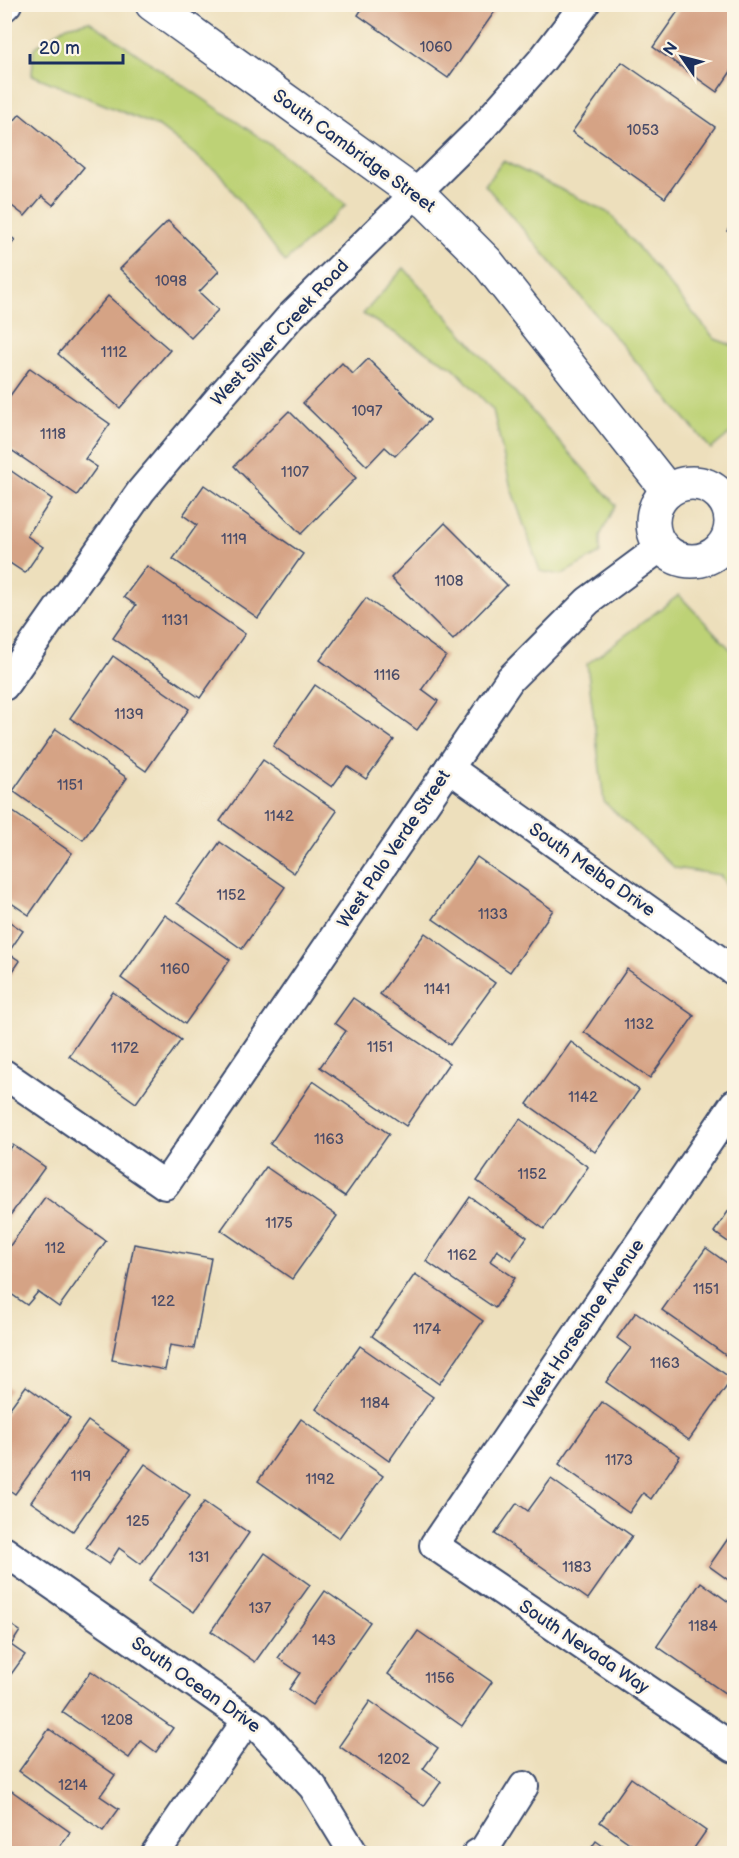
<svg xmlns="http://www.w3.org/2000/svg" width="739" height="1858" viewBox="0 0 739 1858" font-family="'Balsamiq Sans',sans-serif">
<rect width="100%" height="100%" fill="#fcf5e5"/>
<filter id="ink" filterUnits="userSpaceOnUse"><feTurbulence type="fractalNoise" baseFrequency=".0167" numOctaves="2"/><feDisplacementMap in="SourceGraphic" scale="12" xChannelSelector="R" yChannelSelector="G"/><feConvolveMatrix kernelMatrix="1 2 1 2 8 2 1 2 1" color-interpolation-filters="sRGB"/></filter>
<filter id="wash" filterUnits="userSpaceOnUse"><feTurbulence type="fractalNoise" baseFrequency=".008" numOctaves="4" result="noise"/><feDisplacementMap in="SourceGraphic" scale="24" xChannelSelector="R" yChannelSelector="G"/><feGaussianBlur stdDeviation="1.35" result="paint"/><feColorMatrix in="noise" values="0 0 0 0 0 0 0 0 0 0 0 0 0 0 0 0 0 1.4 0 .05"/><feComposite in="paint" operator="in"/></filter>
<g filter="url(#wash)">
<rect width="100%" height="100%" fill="#eddfbc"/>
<g fill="#bdd276" stroke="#6c806a" stroke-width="1.5">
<path d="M89,21L268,143L346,205L285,262L220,174L159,127L32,75L34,48L67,26Z"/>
<path d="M503,161L609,213L715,339L734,346V430L711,449L485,185Z"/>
<path d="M404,268L616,505L600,536V553L561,575L540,571L511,488L493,410L454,368L363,314Z"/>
<path d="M679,595L734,653V897L720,875L675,868L604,802L587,664Z"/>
</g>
<g id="blocks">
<g fill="#d5a385">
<path d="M365,4H493L498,7L448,78L358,15Z"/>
<path d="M683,4H734V67L717,92L653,47Z"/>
<path d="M622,62L715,127L665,198L572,132Z"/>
<path d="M20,114L84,167L53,205L42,196L25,216L4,200V127L7,129Z"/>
<path d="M734,220V236L727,231Z"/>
<path d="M168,221L219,271L199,292L218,310L191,338L120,269Z"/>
<path d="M4,232L15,240L4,254Z"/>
<path d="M108,296L170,350L120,408L58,354Z"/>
<path d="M368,359L430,420L395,456L385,447L367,466L303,403L342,363L353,374Z"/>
<path d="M30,368L110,424L85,459L97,467L77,495L4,445V404Z"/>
<path d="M289,411L356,478L301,534L234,466Z"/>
<path d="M4,466L52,499L27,536L43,547L25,573L4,559Z"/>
<path d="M204,485L303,554L258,618L173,559L197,525L183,515Z"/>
<path d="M445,523L507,585L453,640L391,578Z"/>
<path d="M147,566L245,634L200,698L113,638L136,605L124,597Z"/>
<path d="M366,598L446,656L422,689L438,701L417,730L320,660Z"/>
<path d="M113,656L189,709L146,771L70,718Z"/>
<path d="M315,685L394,740L366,779L347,766L332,787L273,746Z"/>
<path d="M56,729L127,778L83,840L13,791Z"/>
<path d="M263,760L337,811L294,873L220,821Z"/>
<path d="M6,807L72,853L29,915L4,898Z"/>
<path d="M220,842L285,887L242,949L177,903Z"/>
<path d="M477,857L553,910L510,972L433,919Z"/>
<path d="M165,915L230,960L185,1024L121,978Z"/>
<path d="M4,918L23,931L8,953L20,961L4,984Z"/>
<path d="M425,933L495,983L450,1045L380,994Z"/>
<path d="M627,969L694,1016L650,1078L584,1032Z"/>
<path d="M113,992L181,1040L136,1103L69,1056Z"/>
<path d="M353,998L449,1063L406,1126L320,1067L346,1031L335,1023Z"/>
<path d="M571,1042L639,1090L595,1152L527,1104Z"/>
<path d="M313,1081L389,1134L345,1196L270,1144Z"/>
<path d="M520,1119L588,1167L544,1229L477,1181Z"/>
<path d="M13,1145L45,1167L4,1224V1157Z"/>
<path d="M266,1167L337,1216L292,1279L221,1230Z"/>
<path d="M45,1197L106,1241L59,1307L38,1292L27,1305L4,1289V1254Z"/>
<path d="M470,1197L527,1237L511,1260L497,1250L490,1261L515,1278L495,1308L426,1261Z"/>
<path d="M734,1203V1246L714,1232Z"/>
<path d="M134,1244L211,1258L194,1349L170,1345L165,1370L112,1360Z"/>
<path d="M706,1248L734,1268V1361L662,1310Z"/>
<path d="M415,1274L483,1321L439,1384L372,1336Z"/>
<path d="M636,1312L732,1379L689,1440L606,1382L631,1348L617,1338Z"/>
<path d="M360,1346L433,1397L389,1461L316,1409Z"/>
<path d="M4,1385L10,1389L4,1397Z"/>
<path d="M26,1386L70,1418L15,1494L4,1486V1416Z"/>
<path d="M602,1402L680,1456L651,1499L643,1493L629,1513L559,1464Z"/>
<path d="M301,1419L383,1476L339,1538L258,1481Z"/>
<path d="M88,1421L130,1450L73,1531L31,1502Z"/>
<path d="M145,1464L190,1495L141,1564L119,1548L109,1564L86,1548Z"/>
<path d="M551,1479L632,1536L588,1599L495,1534L517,1503L528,1511Z"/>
<path d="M204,1502L249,1533L194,1612L149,1581Z"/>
<path d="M734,1530V1584L709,1566Z"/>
<path d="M265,1553L310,1585L255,1662L211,1631Z"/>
<path d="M701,1582L734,1606L732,1698L657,1646Z"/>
<path d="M325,1591L370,1622L312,1705L289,1689L300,1673L278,1658Z"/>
<path d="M4,1620L20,1631L11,1645L25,1655L4,1684Z"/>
<path d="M418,1631L492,1682L462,1726L388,1674Z"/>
<path d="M91,1671L173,1728L156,1752L141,1741L129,1758L62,1712Z"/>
<path d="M370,1701L438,1748L423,1769L441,1782L424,1806L339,1746Z"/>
<path d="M49,1729L115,1775L100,1796L119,1809L103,1831L19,1771Z"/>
<path d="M631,1778L706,1831L690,1854H645L600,1822Z"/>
<path d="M9,1789L70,1832L55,1854H10L4,1850V1796Z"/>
<path d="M596,1841L614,1854H587Z"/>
</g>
</g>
</g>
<g filter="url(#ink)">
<use href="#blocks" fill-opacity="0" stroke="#3a496c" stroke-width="1.5"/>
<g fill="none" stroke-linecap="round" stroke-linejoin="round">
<defs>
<g id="street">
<path d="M4,7L7,4"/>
<path d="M726,502L734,495"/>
<path d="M4,686L141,491L221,396L290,317L480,130L542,60L585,4"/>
<path d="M449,768L734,971"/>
<path d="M4,1074L165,1185L510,679L588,601L661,547"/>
<path d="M734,1104L434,1545L734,1748"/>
<path d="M4,1551L259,1728L313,1787L354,1854"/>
<path d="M155,1854L247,1720"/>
<path d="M477,1854L484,1850L524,1786"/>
</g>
<g id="secondary">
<path d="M152,4L428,203L487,262L668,491"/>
<circle cx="692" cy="522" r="39"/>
</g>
</defs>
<use href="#street" stroke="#3a496c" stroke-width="32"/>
<use href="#secondary" stroke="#3a496c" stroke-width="36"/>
<use href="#street" stroke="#fff" stroke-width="28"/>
<use href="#secondary" stroke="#fff" stroke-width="33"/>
</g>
</g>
<g text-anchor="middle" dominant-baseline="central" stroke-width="5" stroke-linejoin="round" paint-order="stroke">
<g font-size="15" fill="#4a4c68">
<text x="436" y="47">1060</text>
<text x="643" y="130">1053</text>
<text x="171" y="281">1098</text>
<text x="114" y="352">1112</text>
<text x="367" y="411">1097</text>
<text x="53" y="434">1118</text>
<text x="295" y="472">1107</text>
<text x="234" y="539">1119</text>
<text x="449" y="581">1108</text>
<text x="175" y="620">1131</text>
<text x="387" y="675">1116</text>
<text x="129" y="714">1139</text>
<text x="70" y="785">1151</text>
<text x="279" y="816">1142</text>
<text x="231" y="895">1152</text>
<text x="493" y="914">1133</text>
<text x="175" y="969">1160</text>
<text x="437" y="989">1141</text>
<text x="639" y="1024">1132</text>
<text x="380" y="1047">1151</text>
<text x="125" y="1048">1172</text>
<text x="583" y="1097">1142</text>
<text x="329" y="1139">1163</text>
<text x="532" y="1174">1152</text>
<text x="279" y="1223">1175</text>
<text x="55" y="1248">112</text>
<text x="462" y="1255">1162</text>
<text x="706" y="1289">1151</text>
<text x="163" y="1301">122</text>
<text x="427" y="1329">1174</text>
<text x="665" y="1363">1163</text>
<text x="375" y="1403">1184</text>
<text x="619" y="1460">1173</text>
<text x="81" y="1476">119</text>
<text x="320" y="1479">1192</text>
<text x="138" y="1521">125</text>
<text x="199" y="1557">131</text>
<text x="577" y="1567">1183</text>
<text x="260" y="1608">137</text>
<text x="703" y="1626">1184</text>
<text x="324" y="1640">143</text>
<text x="440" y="1678">1156</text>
<text x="117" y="1720">1208</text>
<text x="394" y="1759">1202</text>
<text x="73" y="1785">1214</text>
</g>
<g font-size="18" fill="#1b2f5e" stroke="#fcf5e5">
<text transform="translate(354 151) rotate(36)">South Cambridge Street</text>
<text transform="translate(280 333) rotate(-47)">West Silver Creek Road</text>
<text transform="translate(394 849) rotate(-56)">West Palo Verde Street</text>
<text transform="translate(592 870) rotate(35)">South Melba Drive</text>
<text transform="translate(584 1324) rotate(-56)">West Horseshoe Avenue</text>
<text transform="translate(584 1647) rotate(34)">South Nevada Way</text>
<text transform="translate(196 1685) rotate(35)">South Ocean Drive</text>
</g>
</g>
<rect width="739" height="1858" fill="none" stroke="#fcf5e5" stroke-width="24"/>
<g transform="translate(682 57) rotate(305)" stroke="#fcf5e5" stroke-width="4.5" paint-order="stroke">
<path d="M0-4.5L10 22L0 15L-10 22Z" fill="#1b2f5e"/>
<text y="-9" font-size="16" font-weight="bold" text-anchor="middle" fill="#1b2f5e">N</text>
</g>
<path d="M30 54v9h93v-9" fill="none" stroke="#1b2f5e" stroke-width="3"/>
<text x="39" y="54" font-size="18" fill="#1b2f5e" stroke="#fcf5e5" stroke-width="4.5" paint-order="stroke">20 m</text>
</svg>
